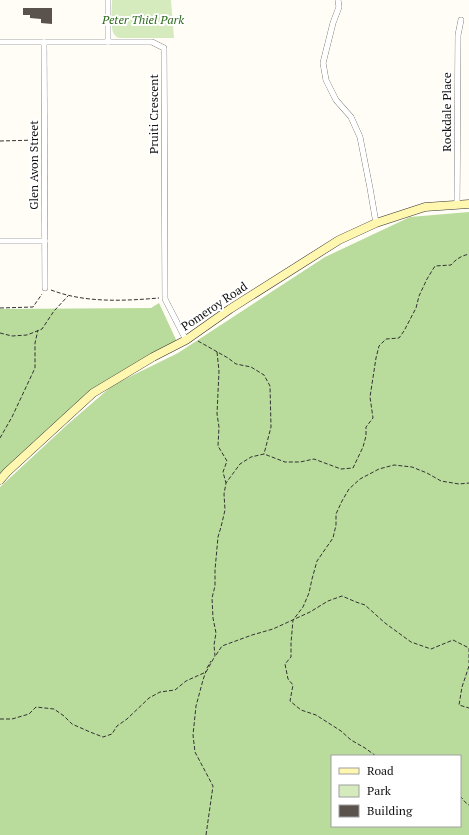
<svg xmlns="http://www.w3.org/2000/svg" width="469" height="835" viewBox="0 0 469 835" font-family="'PT Serif',serif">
<rect width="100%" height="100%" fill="#fffdf5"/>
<path fill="#d5ebbd" d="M112,0H171L174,38H119C117,37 115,36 114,34C110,28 112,8 112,0Z"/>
<g fill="#b9dc9c" fill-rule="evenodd">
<path d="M469,212V835H0V487L68,424L113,385L178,353L325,257L410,217ZM332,756H460V826H332Z"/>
<path d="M159,303L178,344L93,393L0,480V309L151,308Z"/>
</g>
<path fill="#5a524d" d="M23,8H52V24L41,23V19L30,18V15H23Z"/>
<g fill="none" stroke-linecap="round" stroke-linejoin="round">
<defs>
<g id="street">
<path d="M108,0V42"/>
<path d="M338,0L339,7L333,23L323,63L326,80L336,100L351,117L360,137L370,188L376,223"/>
<path d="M0,42H152L164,48L165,299L186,340"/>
<path d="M44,42L45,288"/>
<path d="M457,205L458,35L461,20"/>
<path d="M0,241H45"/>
</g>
<path id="secondary" d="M0,480L7,472L93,393L153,357L186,340L230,309L339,240L376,223L425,207L469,204"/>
</defs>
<use href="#street" stroke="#444" stroke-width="6"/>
<use href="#secondary" stroke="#333" stroke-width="9"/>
<g stroke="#333" stroke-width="1" stroke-dasharray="4 2" stroke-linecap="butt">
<path d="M0,141L38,140"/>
<path d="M51,290C85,303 123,301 159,298"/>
<path d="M0,308L33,307L42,294"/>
<path d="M0,333L12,336L27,335L42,329L54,311L68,296"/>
<path d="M198,341L228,358L236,364L251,367L264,375L270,386L271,427L264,454"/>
<path d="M217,352L219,371L217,414L219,427L218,446L227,461L223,472L226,483"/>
<path d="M0,438L12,417L35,368V343L38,330"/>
<path d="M216,655L222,646L252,635L273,629L310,612L328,601L342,596L356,602L365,605L385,623L411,642L431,649L453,640L469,648V663"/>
<path d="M469,666L462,687L459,705L469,708"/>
<path d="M207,668L211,661"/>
<path d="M0,719H12L29,714L36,707L54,709L64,716L72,724L90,732L103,737L112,734L117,726L127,719L149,698L160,692L175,690L186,681L206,672L215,656L214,645L216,633L213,618L212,598L215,586V570L218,537L221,527L225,510L224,494L226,483L240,464L251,457L264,454L285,462H300L314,459L341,469L353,468L363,447L366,436V427L373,418L370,397L376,358L379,346L386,339L399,338L404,331L416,308L419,296L427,279L435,266L451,265C456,259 461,256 469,254"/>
<path d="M376,756L365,748L351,740L341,731L316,715L301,710L290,701L293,685L288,679L285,664L291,657V643L293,620L303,607L309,593L312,579L317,561L333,538L336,525V514L342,501L349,489L360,479L379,469L394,465L412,467L427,473L441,481L459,484L469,483"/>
<path d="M460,796L467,804L469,805"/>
<path d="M206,835L213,786L195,752L193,735L196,706L203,680L206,671"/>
</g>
<use href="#street" stroke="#fff" stroke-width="5.5"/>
<use href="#secondary" stroke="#fff6b0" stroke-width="8"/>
</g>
<g text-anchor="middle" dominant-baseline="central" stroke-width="4" stroke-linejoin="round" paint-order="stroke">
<g font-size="12" font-style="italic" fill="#2f6b1f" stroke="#fff">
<text x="143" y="19">Peter Thiel Park</text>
</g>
<g font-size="12" fill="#111" stroke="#fff">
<text transform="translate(446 112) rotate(-90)">Rockdale Place</text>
<text transform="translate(153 114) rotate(-90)">Pruiti Crescent</text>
<text transform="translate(33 165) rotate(-90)">Glen Avon Street</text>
<text transform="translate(214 306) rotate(-34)">Pomeroy Road</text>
</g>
</g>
<rect x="331" y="755" width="130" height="72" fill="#ffffff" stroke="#a0a0a0"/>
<rect x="339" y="768" width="20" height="6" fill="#fff6b0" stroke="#a0a0a0"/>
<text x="367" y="775" font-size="12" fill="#111111">Road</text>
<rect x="339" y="785" width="20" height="12" fill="#d5ebbd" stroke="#a0a0a0"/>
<text x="367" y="795" font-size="12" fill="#111111">Park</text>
<rect x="339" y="805" width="20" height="12" fill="#5a524d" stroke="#a0a0a0"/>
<text x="367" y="815" font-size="12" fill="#111111">Building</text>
</svg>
